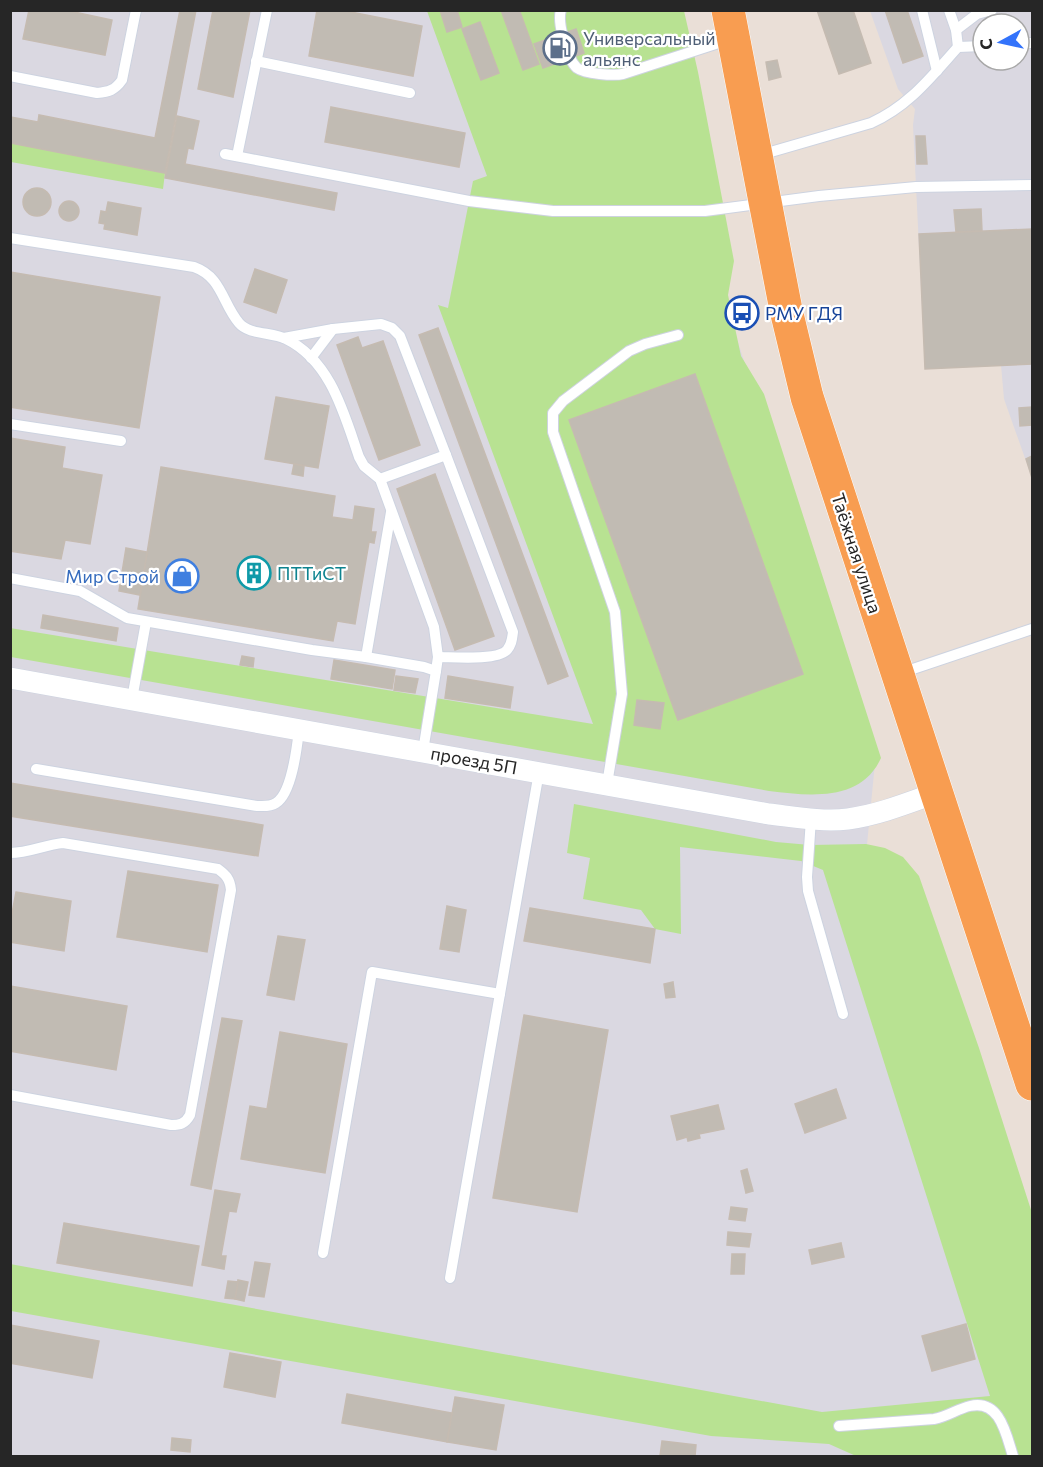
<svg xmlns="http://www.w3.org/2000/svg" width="1043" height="1467" viewBox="0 0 1043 1467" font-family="Commissioner,sans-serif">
<rect width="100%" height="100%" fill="#eadfd7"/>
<g fill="#dad8e1" fill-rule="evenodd">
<path d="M11,11H616L718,281L875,763L864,875L1032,1456H11Z"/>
<path d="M870,11H1032V478L1004,399L1001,365L925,369L913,125L915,109L898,89ZM983,24H1019V60H983Z"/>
</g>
<g fill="#b8e292">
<path d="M427,11H684L698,72L734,261L728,295L741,356L764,394L881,758C861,802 810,796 769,791L11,657L10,628L593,724L438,305L448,308L473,181L487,176Z"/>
<path d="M11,143L165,173L163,189L11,162Z"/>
<path d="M574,804L776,842L810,845L866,844L885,848L903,857L919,876L979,1048L1032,1213V1456H856L829,1444L711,1436L11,1311L10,1264L822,1412L990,1396L823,870L801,861L680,847L681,934L655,929L641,910L583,899L590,858L567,853Z"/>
</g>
<g fill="#c1bbb3" stroke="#c5bbb1" stroke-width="1.5">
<path d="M29,10H65L112,20L105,55L23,39Z"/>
<path d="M180,10H196L165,173L10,143V117L38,122L39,115L155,138Z"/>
<path d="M213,10H250L233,97L198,89Z"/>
<path d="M317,10H341L422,26L413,76L309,56Z"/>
<path d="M440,10H457L462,27L447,32Z"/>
<path d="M501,10H522L520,12L539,64L523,70Z"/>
<path d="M817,10H853L871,63L839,74Z"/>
<path d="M885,10H907L923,56L903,63Z"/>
<path d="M480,22L499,73L481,80L462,29Z"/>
<path d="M576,29L584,53L543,68L534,44Z"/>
<path d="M777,60L781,77L769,80L766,62Z"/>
<path d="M331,107L465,133L459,167L325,142Z"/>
<path d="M177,116L199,121L193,149L188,148L185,164L337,193L334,210L165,178Z"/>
<path d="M916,136H925L927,164H917Z"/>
<circle cx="37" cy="202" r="14"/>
<circle cx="69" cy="211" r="10"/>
<path d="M108,202L141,208L137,235L104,229L105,224L99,223L101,211L106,212Z"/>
<path d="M981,209L982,231L956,232L954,210Z"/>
<path d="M1032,229V364L925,369L919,234Z"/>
<path d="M255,269L287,280L276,313L244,302Z"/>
<path d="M10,272L160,297L139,428L10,407Z"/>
<path d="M746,305L748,320L741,321L738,307Z"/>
<path d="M438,328L568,676L548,684L419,335Z"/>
<path d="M358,337L362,348L383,341L420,445L379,460L337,345Z"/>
<path d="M695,374L803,674L678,720L569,420Z"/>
<path d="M276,397L329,406L318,468L265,459Z"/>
<path d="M1032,407V425L1020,426L1019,408Z"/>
<path d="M10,438L65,447L62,468L102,475L90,544L65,540L61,559L10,551Z"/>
<path d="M1032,456V478L1026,459Z"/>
<path d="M294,464L304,466L303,476L292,474Z"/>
<path d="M161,467L335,496L332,517L353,520L355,506L374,509L371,532H376L374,543L369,542L355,624L337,621L333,641L138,609Z"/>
<path d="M435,474L494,636L455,650L397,489Z"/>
<path d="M126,548L147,552L140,595L119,591Z"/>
<path d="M43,615L118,628L116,641L41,628Z"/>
<path d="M242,656L254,658L253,667L240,665Z"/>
<path d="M334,660L395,670L392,689L331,679Z"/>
<path d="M396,676L418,679L415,693L394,690Z"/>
<path d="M448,676L513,687L510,708L445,698Z"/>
<path d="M637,700L664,703L660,729L634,725Z"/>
<path d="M10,783L263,825L258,856L10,816Z"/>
<path d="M128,871L218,885L207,952L117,937Z"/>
<path d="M16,892L71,901L64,951L10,942V924Z"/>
<path d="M447,906L466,910L459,952L440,949Z"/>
<path d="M530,908L655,929L650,963L524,941Z"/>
<path d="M278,936L305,940L294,1000L267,995Z"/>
<path d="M673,982L675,997L666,998L664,984Z"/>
<path d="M10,986L127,1006L116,1070L10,1051Z"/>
<path d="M524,1015L608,1030L577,1212L493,1198Z"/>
<path d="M222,1018L242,1021L211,1189L191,1185Z"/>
<path d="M280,1032L347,1044L325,1173L241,1159L250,1106L267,1109Z"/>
<path d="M836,1089L846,1118L805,1133L795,1104Z"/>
<path d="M718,1105L724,1129L699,1134L700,1138L688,1141L687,1137L677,1140L671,1116Z"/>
<path d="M747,1169L753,1191L746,1193L741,1171Z"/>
<path d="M215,1190L240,1194L236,1212L229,1211L221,1256H226L224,1269L202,1265Z"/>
<path d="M731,1207L747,1209L745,1221L729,1219Z"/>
<path d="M64,1223L199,1246L192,1286L57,1263Z"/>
<path d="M728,1232L751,1234L749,1247L727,1245Z"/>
<path d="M841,1243L844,1257L812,1264L809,1250Z"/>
<path d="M732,1254H745L744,1274H731Z"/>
<path d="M255,1262L270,1264L264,1297L249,1295Z"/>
<path d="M238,1280L248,1282L244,1301L235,1299Z"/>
<path d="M228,1281L238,1282L235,1299L225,1298Z"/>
<path d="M966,1324L975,1359L932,1371L922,1336Z"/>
<path d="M10,1325L99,1341L92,1378L10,1363Z"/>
<path d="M230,1353L281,1362L275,1397L224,1387Z"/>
<path d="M347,1394L452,1413L447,1442L342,1423Z"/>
<path d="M455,1397L504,1405L496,1450L447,1442Z"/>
<path d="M172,1438L191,1440L190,1452L171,1450Z"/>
<path d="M662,1441L696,1445L695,1456H660Z"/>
</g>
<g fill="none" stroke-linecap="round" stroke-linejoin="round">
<defs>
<g id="service">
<path d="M561,10C557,22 567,59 577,68C585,74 614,76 623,74L731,39"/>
<path d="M922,10L937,71"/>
<path d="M949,10L956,30L958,47"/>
<path d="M956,30L977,14L992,10"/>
<path d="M1019,43H1032"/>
<path d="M256,61L410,93"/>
<path d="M10,76L97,93C109,92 115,90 122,80L136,10"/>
<path d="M225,154L469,201L553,211H705L819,196L916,187L1032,185"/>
<path d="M760,155L871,123C909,106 931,77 958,47L983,46"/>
<path d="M237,156L267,10"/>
<path d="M10,238L194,267C222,277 222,303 239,323C249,335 272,332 286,339C331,361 344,414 359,457L364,466L380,479L434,627L438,657L436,671"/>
<path d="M284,338L333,329L381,324L392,328L400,336L446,455L380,479"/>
<path d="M311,358L333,329"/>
<path d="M10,424L121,441"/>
<path d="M10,578L80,591L127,618L312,650L366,657L424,667L436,671L423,751"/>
<path d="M366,657L391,512"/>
<path d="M438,657C453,657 497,661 507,650C512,644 512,639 513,632L446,455"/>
<path d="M901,673L1032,629"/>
<path d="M132,699L146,622"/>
<path d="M36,769L257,806C263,806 270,807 276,803C292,793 297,747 299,730"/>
<path d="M607,784L622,694L615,612L553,432V413L563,401L629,351L645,344L678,335"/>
<path d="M811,819L807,877L808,891L843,1014"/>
<path d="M10,853C29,853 44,845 63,843L218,869C226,875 230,879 231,890L190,1115C185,1124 180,1125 171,1125L10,1095"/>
<path d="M323,1253L372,972L500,994"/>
<path d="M450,1278L539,772"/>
<path d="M839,1426L934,1419C947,1417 957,1409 970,1406C1000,1399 1006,1434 1013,1456"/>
</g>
<path id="minor" d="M10,678L769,814C795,817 822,822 848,819C878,815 908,803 936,793"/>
<path id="trunk" d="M728,10L786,310L807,397L1032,1084"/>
</defs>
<use href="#service" stroke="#cdd3e0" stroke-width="12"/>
<use href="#minor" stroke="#cdd3e0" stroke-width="22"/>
<use href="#trunk" stroke="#fff" stroke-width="34"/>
<use href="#service" stroke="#fff" stroke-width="10"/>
<use href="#minor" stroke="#fff" stroke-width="21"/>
<use href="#trunk" stroke="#f89d51" stroke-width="33"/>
</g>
<defs>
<symbol id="fuel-ring" viewBox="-11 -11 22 22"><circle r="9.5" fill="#fff" stroke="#5c6f8a" stroke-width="1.5"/><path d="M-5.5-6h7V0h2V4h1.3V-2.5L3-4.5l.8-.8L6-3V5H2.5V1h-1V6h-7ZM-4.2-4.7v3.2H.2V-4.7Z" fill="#5c6f8a"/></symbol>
<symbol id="bus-ring" viewBox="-11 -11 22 22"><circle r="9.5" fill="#fff" stroke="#1a4fb4" stroke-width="1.5"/><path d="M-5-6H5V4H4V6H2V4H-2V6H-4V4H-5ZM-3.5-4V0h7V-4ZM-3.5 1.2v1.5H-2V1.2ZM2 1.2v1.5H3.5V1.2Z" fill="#1a4fb4"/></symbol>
<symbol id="building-ring" viewBox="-11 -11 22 22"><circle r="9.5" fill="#fff" stroke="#0f9aa8" stroke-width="1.5"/><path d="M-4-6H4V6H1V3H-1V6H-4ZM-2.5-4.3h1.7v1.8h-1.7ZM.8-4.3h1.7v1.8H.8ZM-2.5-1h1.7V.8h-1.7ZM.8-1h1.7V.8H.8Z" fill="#0f9aa8"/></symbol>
<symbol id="shop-ring" viewBox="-11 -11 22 22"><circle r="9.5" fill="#fff" stroke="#3f7fe0" stroke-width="1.5"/><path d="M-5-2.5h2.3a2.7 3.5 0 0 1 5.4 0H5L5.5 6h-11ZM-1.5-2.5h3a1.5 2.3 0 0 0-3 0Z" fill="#3f7fe0"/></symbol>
</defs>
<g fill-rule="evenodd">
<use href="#fuel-ring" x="541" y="29" width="38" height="38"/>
<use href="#bus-ring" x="723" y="294" width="38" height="38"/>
<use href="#building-ring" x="235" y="554" width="38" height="38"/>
<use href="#shop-ring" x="163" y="557" width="38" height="38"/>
</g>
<g text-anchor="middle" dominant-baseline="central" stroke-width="4.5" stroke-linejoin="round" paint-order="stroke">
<g font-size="18" fill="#4e5e75" stroke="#fff" text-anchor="start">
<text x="583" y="38">Универсальный<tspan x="583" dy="21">альянс</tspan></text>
</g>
<g font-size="18" fill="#164399" stroke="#fff" text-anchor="start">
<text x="765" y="313">РМУ ГДЯ</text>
</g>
<g font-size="18" fill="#262626" stroke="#fff">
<text transform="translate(857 553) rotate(72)">Таёжная улица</text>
<text transform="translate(474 760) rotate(10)">проезд 5П</text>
</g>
<g font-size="18" fill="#0d838f" stroke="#fff" text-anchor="start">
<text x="277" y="573">ПТТиСТ</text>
</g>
<g font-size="18" fill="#366cbe" stroke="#fff" text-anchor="end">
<text x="159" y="576">Мир Строй</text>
</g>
</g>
<rect width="1043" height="1467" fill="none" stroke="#262626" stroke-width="24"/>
<g transform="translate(1001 42) rotate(262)"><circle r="28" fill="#ffffff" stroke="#a8a8a8" stroke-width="1.5"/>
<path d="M0-4.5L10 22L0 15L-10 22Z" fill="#3373fb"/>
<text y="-9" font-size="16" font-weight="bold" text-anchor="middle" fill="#262626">С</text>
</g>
</svg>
